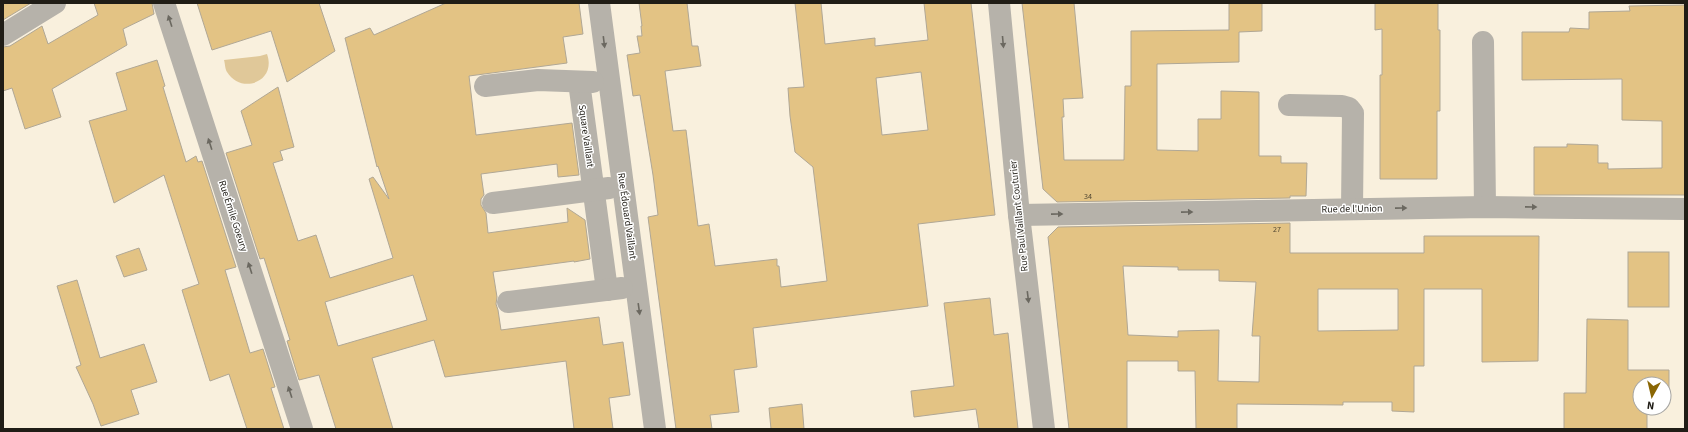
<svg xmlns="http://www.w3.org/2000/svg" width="1688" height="432" viewBox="0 0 1688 432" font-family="'Source Sans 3',sans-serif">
<rect width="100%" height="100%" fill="#f9f0dd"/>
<path fill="#e0c899" d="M267,54C277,82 241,95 227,72C225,69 225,63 224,60L260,56Z"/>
<g fill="#e3c384" stroke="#b0a795" fill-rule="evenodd">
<path d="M3,3H31L3,20Z"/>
<path d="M94,3H152L154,14L123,29L127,45L52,89L61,117L25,129L12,88L3,91V47L10,46L42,26L48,44L98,15Z"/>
<path d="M197,3H319L335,51L287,82L271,31L212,50Z"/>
<path d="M446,3H579L583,34L563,37L567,63L469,76L476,135L572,123L579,175L558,177L557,164L481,174L484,195L481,199V205L486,213L488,233L568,222L567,208L585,220L590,259L574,262V261L493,272L497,297L496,304L498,310L501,330L599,317L603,345L623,342L630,395L609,398L613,429H574L566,361L445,377L434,340L372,358L393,429H336L319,375L299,380L287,341L290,340L264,258L260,259L226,153L252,145L241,111L278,87L294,147L280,151L283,160L273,163L298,241L316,235L330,278L393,258L369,179L373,177L389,199L378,166L377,167L345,38L370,28L374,35ZM413,275L427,320L338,346L325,302Z"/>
<path d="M639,3H687L692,46H698L701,66L665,71L673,131L686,130L698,226L709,224L715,266L777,259V266H779L781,287L827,281L813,167L795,152L790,116L788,88L804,87L795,3H821L825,44L875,38V46L928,40L924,3H971L995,215L918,224L928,306L753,328L757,367L734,370L739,412L710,415L712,429H676L648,217L658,215L653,175L640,95L633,96L627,55L640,53L637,36H642L641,26H642ZM921,72L928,130L882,135L876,78Z"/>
<path d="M1022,3H1074L1083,98L1063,99L1064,117H1062L1064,160H1124L1125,86H1131V31L1229,30V3H1262V31L1239,32V62L1157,64V150L1198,151V119H1221V91L1259,92V156H1281V163H1307L1306,196H1290V198L1057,202L1043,189Z"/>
<path d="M1375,3H1438V30H1440V111H1437V179H1380V75H1382V29L1375,30Z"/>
<path d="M1685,5V195H1534V147H1567V144L1598,145V163H1608V169L1662,168V121L1622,120V79L1522,80V32H1569L1570,28L1589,29V12L1630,11L1629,6Z"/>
<path d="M157,60L165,86L163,87L186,162L196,156L198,162L202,161L236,267L225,270L250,353L263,349L275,387L271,388L284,429H247L229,374L210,381L182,290L199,284L164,175L114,203L89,121L127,110L116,73Z"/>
<path d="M1290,223V253H1424V236H1539L1538,361L1482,362V289H1424V366H1414V412L1392,411V402H1343V405L1237,404V429H1196L1195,371H1178V361H1127V429H1069L1048,237L1058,227ZM1123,266L1178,267V270H1219V281L1256,282L1252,336H1260L1259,382L1218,381L1219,330L1178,331V337L1128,335ZM1318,289H1398V330L1318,331Z"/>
<path d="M139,248L147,270L124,277L116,256Z"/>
<rect x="1628" y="252" width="41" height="55"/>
<path d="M77,280L100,358L144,344L157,382L131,390L139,414L101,426L93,404L76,367L81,365L57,286Z"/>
<path d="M990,298L994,335L1008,333L1018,429H979L976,409L914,417L911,391L954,386L944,303Z"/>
<path d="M1587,319L1628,320V370H1669V392H1664V384H1640V408H1647V429H1564V393H1586Z"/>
<path d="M802,404L804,429H771L769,408Z"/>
</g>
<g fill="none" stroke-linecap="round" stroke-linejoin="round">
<g stroke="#b6b2aa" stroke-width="22">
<path d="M164,3L302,429"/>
<path d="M599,3L655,429"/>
<path d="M999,3L1019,215L1044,429"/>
<path d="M3,35L55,3"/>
<path d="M1483,42L1485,207"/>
<path d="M579,82L607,290"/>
<path d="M485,86L538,80L593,82"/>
<path d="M1289,105L1342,106L1349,108L1353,113L1352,209"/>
<path d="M493,203L609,188"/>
<path d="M1019,215L1485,207L1685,209"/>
<path d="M508,302L622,288"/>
</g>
</g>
<defs><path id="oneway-solid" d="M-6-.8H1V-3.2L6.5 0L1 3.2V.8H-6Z"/></defs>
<g fill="#6b6860">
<use href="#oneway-solid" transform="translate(170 21) rotate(-108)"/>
<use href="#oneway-solid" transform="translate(604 42) rotate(83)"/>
<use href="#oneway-solid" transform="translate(1003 42) rotate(85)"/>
<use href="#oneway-solid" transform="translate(210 144) rotate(-108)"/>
<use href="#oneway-solid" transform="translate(1531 207) rotate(1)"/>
<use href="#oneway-solid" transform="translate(1401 208) rotate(-1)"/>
<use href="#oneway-solid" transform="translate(1187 212) rotate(-1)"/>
<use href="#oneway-solid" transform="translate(1057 214) rotate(-1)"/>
<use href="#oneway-solid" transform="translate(250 268) rotate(-108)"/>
<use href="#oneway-solid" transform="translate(1028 297) rotate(83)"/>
<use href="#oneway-solid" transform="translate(639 309) rotate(82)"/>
<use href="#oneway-solid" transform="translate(290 392) rotate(-108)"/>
</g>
<g text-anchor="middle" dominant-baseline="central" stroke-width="3" stroke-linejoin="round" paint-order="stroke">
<g font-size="8" fill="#514632">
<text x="1088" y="196">34</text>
<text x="1277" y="229">27</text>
</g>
<g font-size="10" fill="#201d16" stroke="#fff">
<text transform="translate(586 136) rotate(82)">Square Vaillant</text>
<text transform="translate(1352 209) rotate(-1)">Rue de l'Union</text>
<text transform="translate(233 216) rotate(72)">Rue Émile Goeury</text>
<text transform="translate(627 216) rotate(82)">Rue Édouard Vaillant</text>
<text transform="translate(1019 216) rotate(-96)">Rue Paul Vaillant Couturier</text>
</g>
</g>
<rect width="1688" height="432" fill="none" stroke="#201d16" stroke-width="8"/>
<g transform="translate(1652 396) rotate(188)"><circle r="19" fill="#ffffff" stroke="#a6a5a2"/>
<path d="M0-3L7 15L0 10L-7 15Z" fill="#8a6604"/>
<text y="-6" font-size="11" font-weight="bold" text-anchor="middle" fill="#201d16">N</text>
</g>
</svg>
